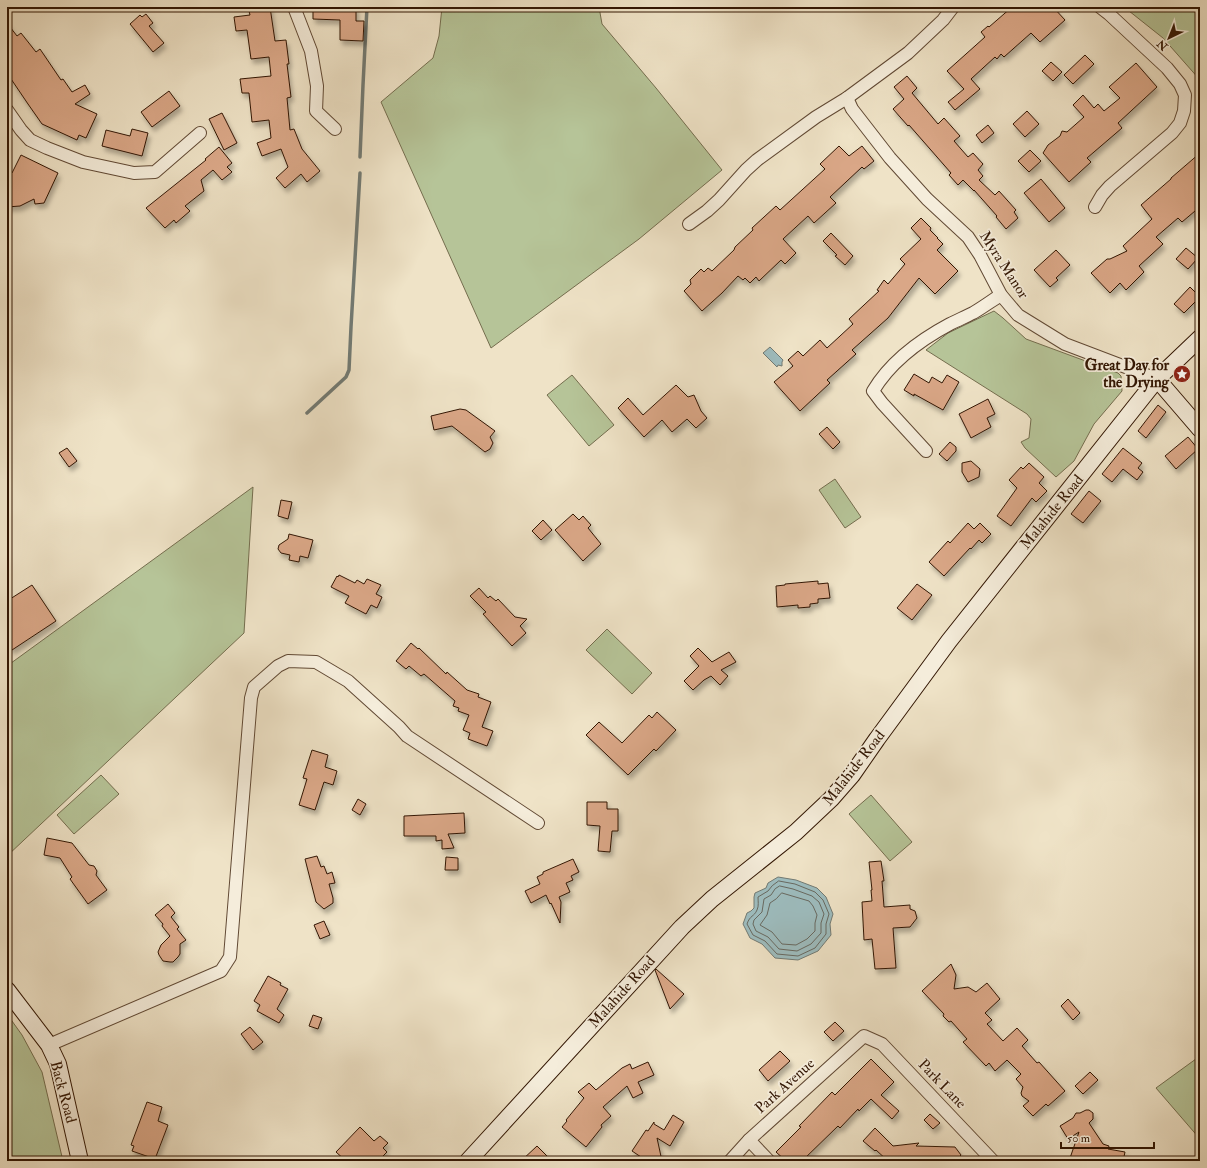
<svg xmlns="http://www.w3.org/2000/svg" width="1207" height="1168" viewBox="0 0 1207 1168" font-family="'IM FELL Double Pica',serif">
<defs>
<filter id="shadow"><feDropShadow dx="2.5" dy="4.5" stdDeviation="2" flood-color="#0004"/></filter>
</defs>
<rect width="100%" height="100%" fill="#efe3c7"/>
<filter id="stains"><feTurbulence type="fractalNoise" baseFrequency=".005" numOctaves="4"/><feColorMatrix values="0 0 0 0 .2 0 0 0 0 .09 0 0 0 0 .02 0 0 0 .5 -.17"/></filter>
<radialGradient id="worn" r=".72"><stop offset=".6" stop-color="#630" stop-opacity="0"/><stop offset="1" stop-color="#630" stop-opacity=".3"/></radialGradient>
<g fill="#b6c498" stroke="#746d4e">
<path d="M442,7H599L602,24L656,88L722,170L639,239L491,348L381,102L433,58L439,36Z"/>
<path d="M1124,7H1200V80L1163,38Z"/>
<path d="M994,311L1003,318L1026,339L1118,373L1121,376L1122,391L1094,424L1074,461L1056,477L1025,448L1021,442L1029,438L1031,419L1027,414L926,350L948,333Z"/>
<path d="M572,375L614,425L589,446L547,395Z"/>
<path d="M835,479L861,517L845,528L819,490Z"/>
<path d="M253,487L244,633L7,856V666Z"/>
<path d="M607,629L652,673L632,694L586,650Z"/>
<path d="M101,775L119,794L74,834L57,815Z"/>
<path d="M871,795L912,842L890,861L849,814Z"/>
<path d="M7,1014L22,1035L42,1072L63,1161H7Z"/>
<path d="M1200,1056V1139L1156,1088Z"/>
</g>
<g fill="#9dbcbe" stroke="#727a73">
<path d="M770,347L783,360L782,362V366L778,365L777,367L763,353Z"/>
<path d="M778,877L796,880L817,888L826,897L833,914L830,924L831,935L818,951L798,960L775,958L762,944L750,938L743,924L747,913L751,911L754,908V897L755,893L766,888L768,883Z"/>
</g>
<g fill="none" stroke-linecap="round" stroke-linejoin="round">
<g stroke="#686960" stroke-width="1">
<path d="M779,881L795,884L815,892L823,900L829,914L826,924V934L815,948L798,956L777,954L765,941L753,935L747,924C750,915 754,917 757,910C759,906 758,901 758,897L768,891L772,886Z"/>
<path d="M780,886L793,889L812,896L819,902L824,914L821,923V933L811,944L797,951L779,949L768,937L756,931L753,924L754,920L762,912L764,899L771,895L775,889Z"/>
<path d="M782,893L809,901L813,906L817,915L815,923V931L807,939L796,945L782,944L772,932L760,925L767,915L770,903L776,899Z"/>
</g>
<g stroke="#727a73" stroke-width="3.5">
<path d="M360,157L363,85L367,7"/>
<path d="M307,413L346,377L349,370L351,327L360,173"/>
</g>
</g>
<g fill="#daa787" stroke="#321603" filter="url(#shadow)">
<path d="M248,7H270L275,41L286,40L289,64H287L291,97L287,98L290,130L294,129L302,149L320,171L307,182L301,174L285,188L276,178L288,167L281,149L262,156L257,143L271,138L269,120L252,122L249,93H242L240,79L271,76L269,57L251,59L247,30L236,31L234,17L250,15Z"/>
<path d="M313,7H356V21H364L363,41L340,40V20L313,19Z"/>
<path d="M1012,7H1053L1065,20L1040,42L1031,33L1004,57L1001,54L997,59L995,57L971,79L980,89L955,110L948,102L964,89L947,71L985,37L981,32L988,26L989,27Z"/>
<path d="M146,14L153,23L149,26L164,43L153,52L130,24L140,15L142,17Z"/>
<path d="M7,23L17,36L21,33L36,52L40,49L61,80L63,79L72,92L85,85L90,94L75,104L97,114L86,138L79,135L77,140L42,124L28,104L7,73Z"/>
<path d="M1085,55L1094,64L1073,84L1064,75Z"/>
<path d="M1051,62L1062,72L1053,81L1042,71Z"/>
<path d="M1136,63L1157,87L1118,123L1122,128L1087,158L1091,162L1069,182L1043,153L1048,145L1060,136L1062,131L1067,132L1084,117L1073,105L1083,95L1094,108L1098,104L1104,111L1120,98L1109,87Z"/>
<path d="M907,76L917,88L912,93L938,124L944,118L960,136L954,141L968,157L973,153L983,164L978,170L983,176L979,180L995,195L999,191L1016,210L1014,212L1018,218L1006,229L996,217L997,216L974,190V191L963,180L958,185L949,175L951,173L909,125L908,126L893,109L904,99L894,87Z"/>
<path d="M169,91L180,106L152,127L141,112Z"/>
<path d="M1027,111L1039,124L1025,137L1013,124Z"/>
<path d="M222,113L237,143L224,150L209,119Z"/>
<path d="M988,125L994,133L982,143L976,135Z"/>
<path d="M132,129L148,133L142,156L102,146L106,130L130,136Z"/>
<path d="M839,146L849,156L862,146L874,161L864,169L862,167L830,197L836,203L814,223L808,216L783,239L796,253L785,264L781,260L759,281L756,277L750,283L745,278L743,280L738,276L722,293L702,311L684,291L691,284L690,280L701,269L704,272L708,268L712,271L734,250L735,247L753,230L752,228L776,206L780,210L825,169L820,164Z"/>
<path d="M219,147L232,163L227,167L232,172L222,180L213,170L201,180L204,191L185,206L190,211L176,223L174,220L165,228L146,208L206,160L205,159Z"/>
<path d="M1030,150L1041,161L1029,172L1018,161Z"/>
<path d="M1200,153V217L1195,211L1182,222L1178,218L1156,237L1163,244L1139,266L1144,272L1126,290L1120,283L1110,293L1091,273L1107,259H1110L1127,251L1123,246L1152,219L1141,205L1171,179V178Z"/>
<path d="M21,155L58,173L44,203L35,204L34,199L20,206L7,207V177L12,173Z"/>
<path d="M1041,179L1065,208L1049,222L1024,193Z"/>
<path d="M921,218L931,228L930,230L938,238H937L943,244L937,250L958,271L935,294L919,278L888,318L852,350L856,354L827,380L830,383L800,411L774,382L793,366L788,360L798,351L803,356L820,340L827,348L853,324L849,319L879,291L877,290L884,280L888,284L905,264L900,259L921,239L911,228Z"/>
<path d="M831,233L853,256L845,265L835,256L837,255L823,241Z"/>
<path d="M1186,248L1198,258L1188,269L1176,259Z"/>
<path d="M1056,250L1070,265L1056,278L1058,280L1050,287L1034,270Z"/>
<path d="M1190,287L1200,297L1184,313L1174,304Z"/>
<path d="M914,374L929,383L932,377L942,383L947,375L959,382L943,410L914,394V396L904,390Z"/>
<path d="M676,385L688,397L694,395L701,411L707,418L696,428L687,419L672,432L662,420L644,437L618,408L628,398L643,415Z"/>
<path d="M988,399L995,414L987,418L991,427L971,438L959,414Z"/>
<path d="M1158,405L1166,412L1146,438L1138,431Z"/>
<path d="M460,409L466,410L495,431L490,437L493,443L490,449L485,452L452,426L434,430L431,416Z"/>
<path d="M827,427L840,442L833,449L819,434Z"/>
<path d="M1188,437L1198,449L1176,469L1165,456Z"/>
<path d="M950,442L956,447V451L947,461L939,454Z"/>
<path d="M67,448L77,461L69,467L59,453Z"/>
<path d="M1123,448L1142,463L1138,468L1143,472L1137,480L1123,469L1112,482L1102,474Z"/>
<path d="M971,461L980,469L979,477L968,482L962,472V463Z"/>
<path d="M1029,463L1044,477L1039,483L1047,491L1036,502L1032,498L1011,526L997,516L1017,488L1009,480L1021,467L1023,469Z"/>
<path d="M1089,491L1101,501L1083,523L1071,514Z"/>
<path d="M281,500L292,502L288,519L278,516Z"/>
<path d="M573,514L579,520L583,516L591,525L588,528L601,544L583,561L555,530Z"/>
<path d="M543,520L552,530L541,540L532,531Z"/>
<path d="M968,523L974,529L980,523L991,534L982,543L979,540L971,549L970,548L944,576L929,562L948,541L950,543Z"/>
<path d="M289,534L313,540L308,558L300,556L299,562L289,560L290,555L281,553L278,549L279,545L288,539Z"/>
<path d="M339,575L355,583L357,580L364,584L367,579L381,585L376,594L382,597L377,608L371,605L366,614L345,603L349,596L331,587L337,576L338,577Z"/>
<path d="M818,581V584L828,583L830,598L818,599V603L810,604V607L798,608V605L777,607L776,586L785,585V584Z"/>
<path d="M917,584L932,595L912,620L897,608Z"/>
<path d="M32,585L56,621L12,650L7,643V601Z"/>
<path d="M479,588L488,598L490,596L496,601L498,599L515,617L527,619L520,626L526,633L512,646L483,614L486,612L470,596Z"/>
<path d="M411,643L418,649L419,648L446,674L447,672L467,690L479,694L478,697L491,702L482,727L493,731L487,746L468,739L470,733L463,730L469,715L458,711L459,708L453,706L455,701L424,674L421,676L409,666L406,669L396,661Z"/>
<path d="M698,648L712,662L729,652L736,662L721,670L728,676L720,685L711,676L704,680L693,690L684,681L699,666L690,656Z"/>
<path d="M657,712L676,730L656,751L654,749L628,775L586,735L599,722L622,743L649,715L652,718Z"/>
<path d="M312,750L328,755L325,767L337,771L333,785L324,782L315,810L299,805L307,779L303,778Z"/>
<path d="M358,799L366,804L360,815L352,810Z"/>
<path d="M587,802H607V809H618V831H612L610,852L598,851L600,826L587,825Z"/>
<path d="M464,813L465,833L448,834L454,848L442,849V840L436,841V836H404V816Z"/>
<path d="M47,838L72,843L89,865L94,866L97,871L96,875L107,890L88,904L70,879L72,877L60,858L44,855Z"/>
<path d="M317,856L321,867L324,866L327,874L332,872L335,883L329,884L333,898V903L324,909L316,902L305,859Z"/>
<path d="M446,857L458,858V870H445Z"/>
<path d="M573,859L579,872L571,876L573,880L566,883L570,892L559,897L561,902L560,923L551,903L550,904L546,895L531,903L525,891L540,884L537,877L543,874V872Z"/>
<path d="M881,861L884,881H882L884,907L910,905V909L915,911L917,918L910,927L893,928L896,968L875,969L872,939L864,940L862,902L872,901L871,890H872L869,862Z"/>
<path d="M168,904L175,913L171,917L179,927L177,929L186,940L180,944V954L178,957L173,962H170L163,961L159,955L158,952L161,945L170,936L162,926L163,924L155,915Z"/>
<path d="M324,921L330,935L320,939L314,925Z"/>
<path d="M951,964L956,975L954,989L968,987L976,992L987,983L1000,999L985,1013L992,1020L987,1024L1003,1041L1017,1028L1028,1040L1022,1046L1037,1063L1039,1062L1065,1091L1048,1106L1046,1104L1033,1116L1023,1106L1029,1101L1022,1096L1021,1093L1023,1087L1016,1079L1021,1074L1007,1060L995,1071L989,1063L986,1066L963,1042L967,1039L951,1021L949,1022L943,1016L944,1014L922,991Z"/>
<path d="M656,969L684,994L670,1009L655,970Z"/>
<path d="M268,976L281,983L280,985L288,989L277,1009L284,1015L279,1023L257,1011L260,1005L254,1001Z"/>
<path d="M1068,999L1080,1013L1073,1020L1061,1006Z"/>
<path d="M313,1015L322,1018L318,1029L309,1026Z"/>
<path d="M835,1022L844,1031L833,1041L824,1032Z"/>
<path d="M250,1027L263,1042L253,1050L241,1034Z"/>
<path d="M780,1051L790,1061L768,1081L759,1070Z"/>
<path d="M871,1059L894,1082L881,1095L899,1111L892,1119L871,1099L859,1111L858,1109L840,1128L838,1126L802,1161H786L776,1152L801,1127L799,1126L832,1092L835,1095Z"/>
<path d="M648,1062L654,1075L638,1082L643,1093L633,1098L627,1086L603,1107L611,1116L601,1125L602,1127L586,1147L562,1127L567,1121L566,1120L584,1098L578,1092L589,1083L596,1090L622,1068L630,1064L632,1069Z"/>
<path d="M1090,1072L1098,1080L1083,1094L1075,1086Z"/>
<path d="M147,1102L162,1107L158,1121L168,1125L155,1159L132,1151L134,1146L131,1145Z"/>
<path d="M1086,1110H1089L1093,1113V1119L1089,1123L1103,1144L1109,1146L1108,1149L1125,1152L1123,1161H1069L1079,1132L1068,1139L1060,1126L1073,1118L1076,1113H1080Z"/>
<path d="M930,1114L940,1123L933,1129L924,1120Z"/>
<path d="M673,1115L684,1122L670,1146L657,1138L662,1161H647L632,1151L646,1130L648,1131L654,1122V1124L664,1130Z"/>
<path d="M360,1127L374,1141L380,1136L388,1143L383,1148L387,1152L378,1161H346L336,1152Z"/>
<path d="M875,1128L893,1146L919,1143L916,1146L955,1147L961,1155L955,1161H929V1158L910,1160L909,1161H888L876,1150L875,1151L863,1141Z"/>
<path d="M537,1146L552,1161H521Z"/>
</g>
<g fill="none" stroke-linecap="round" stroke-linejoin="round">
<defs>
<g id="street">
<path d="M294,7L311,51L317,86L316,111L335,129"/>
<path d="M847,98L852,109L890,158L927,199L968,237L980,255L1001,295L1018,315L1065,344L1157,379"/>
<path d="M7,110L21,130L30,140L47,148L83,162L134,173L155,172L200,133"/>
<path d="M1095,207L1102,195L1110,186L1172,133L1180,123L1184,111L1185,95L1180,84L1167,68L1109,14L1100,7"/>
<path d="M689,224L707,211L719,200L746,170L757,160L816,117L847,98L908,53L943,20L953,7"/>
<path d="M926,451L882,403L873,391C891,361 920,340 950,324C958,320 965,317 973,313C982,308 991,301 1001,295"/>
<path d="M49,1045L221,971L230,957L251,698L254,687L278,666L288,661L316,662L348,681L399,727L407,736L538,823"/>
<path d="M749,1140L769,1161"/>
<path d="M730,1161L749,1140L864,1036L882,1044L993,1161"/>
</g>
<g id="secondary">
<path d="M1157,379L1200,429"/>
<path d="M7,990L49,1045L58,1064L80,1161"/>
<path d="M468,1161L682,927L712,899L796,832L831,799L852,775L877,739L949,641L1157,379L1200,338"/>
</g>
</defs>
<use href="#street" stroke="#614934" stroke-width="14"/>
<use href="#secondary" stroke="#321603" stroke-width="18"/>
<use href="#street" stroke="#f5eddb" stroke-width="12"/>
<use href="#secondary" stroke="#f5eddb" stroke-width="16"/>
</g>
<defs>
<symbol id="sight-disc" viewBox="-11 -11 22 22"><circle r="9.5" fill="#8f2418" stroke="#f5eddb"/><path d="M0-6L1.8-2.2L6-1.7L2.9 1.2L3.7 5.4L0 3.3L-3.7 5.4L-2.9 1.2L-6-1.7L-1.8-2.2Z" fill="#fff"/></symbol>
</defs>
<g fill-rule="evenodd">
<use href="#sight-disc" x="1172" y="364" width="20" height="20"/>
</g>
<g text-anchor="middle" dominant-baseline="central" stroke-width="3.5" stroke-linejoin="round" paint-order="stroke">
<g font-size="15" fill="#321603" stroke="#f5eddb">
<text transform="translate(1004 265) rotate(57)">Myra Manor</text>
<text transform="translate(1052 512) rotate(-51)">Malahide Road</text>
<text transform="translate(854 768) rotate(-52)">Malahide Road</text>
<text transform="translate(622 992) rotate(-48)">Malahide Road</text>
<text transform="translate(942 1084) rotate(46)">Park Lane</text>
<text transform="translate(785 1086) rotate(-42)">Park Avenue</text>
<text transform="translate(63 1092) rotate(75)">Back Road</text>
</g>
<g font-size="15" font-weight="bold" fill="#321603" stroke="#f5eddb" text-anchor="end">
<text x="1169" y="365">Great Day for<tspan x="1169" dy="17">the Drying</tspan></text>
</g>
</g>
<rect width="1207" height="1168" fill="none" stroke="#efe3c7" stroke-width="24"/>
<rect x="8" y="8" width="1191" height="1152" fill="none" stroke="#321603" stroke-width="2"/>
<rect x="12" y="12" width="1183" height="1144" fill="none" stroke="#321603"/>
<g transform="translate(1169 38) rotate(223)" stroke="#f5eddb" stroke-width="3" paint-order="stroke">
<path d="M0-3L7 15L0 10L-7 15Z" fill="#321603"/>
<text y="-6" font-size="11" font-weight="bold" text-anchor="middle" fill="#321603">N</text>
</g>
<path d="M1061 1142v6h93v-6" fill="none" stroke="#321603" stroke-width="2"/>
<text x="1067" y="1142" font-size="12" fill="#321603" stroke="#f5eddb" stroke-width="3" paint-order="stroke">50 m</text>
<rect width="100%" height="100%" filter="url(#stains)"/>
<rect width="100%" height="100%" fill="url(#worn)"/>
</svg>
